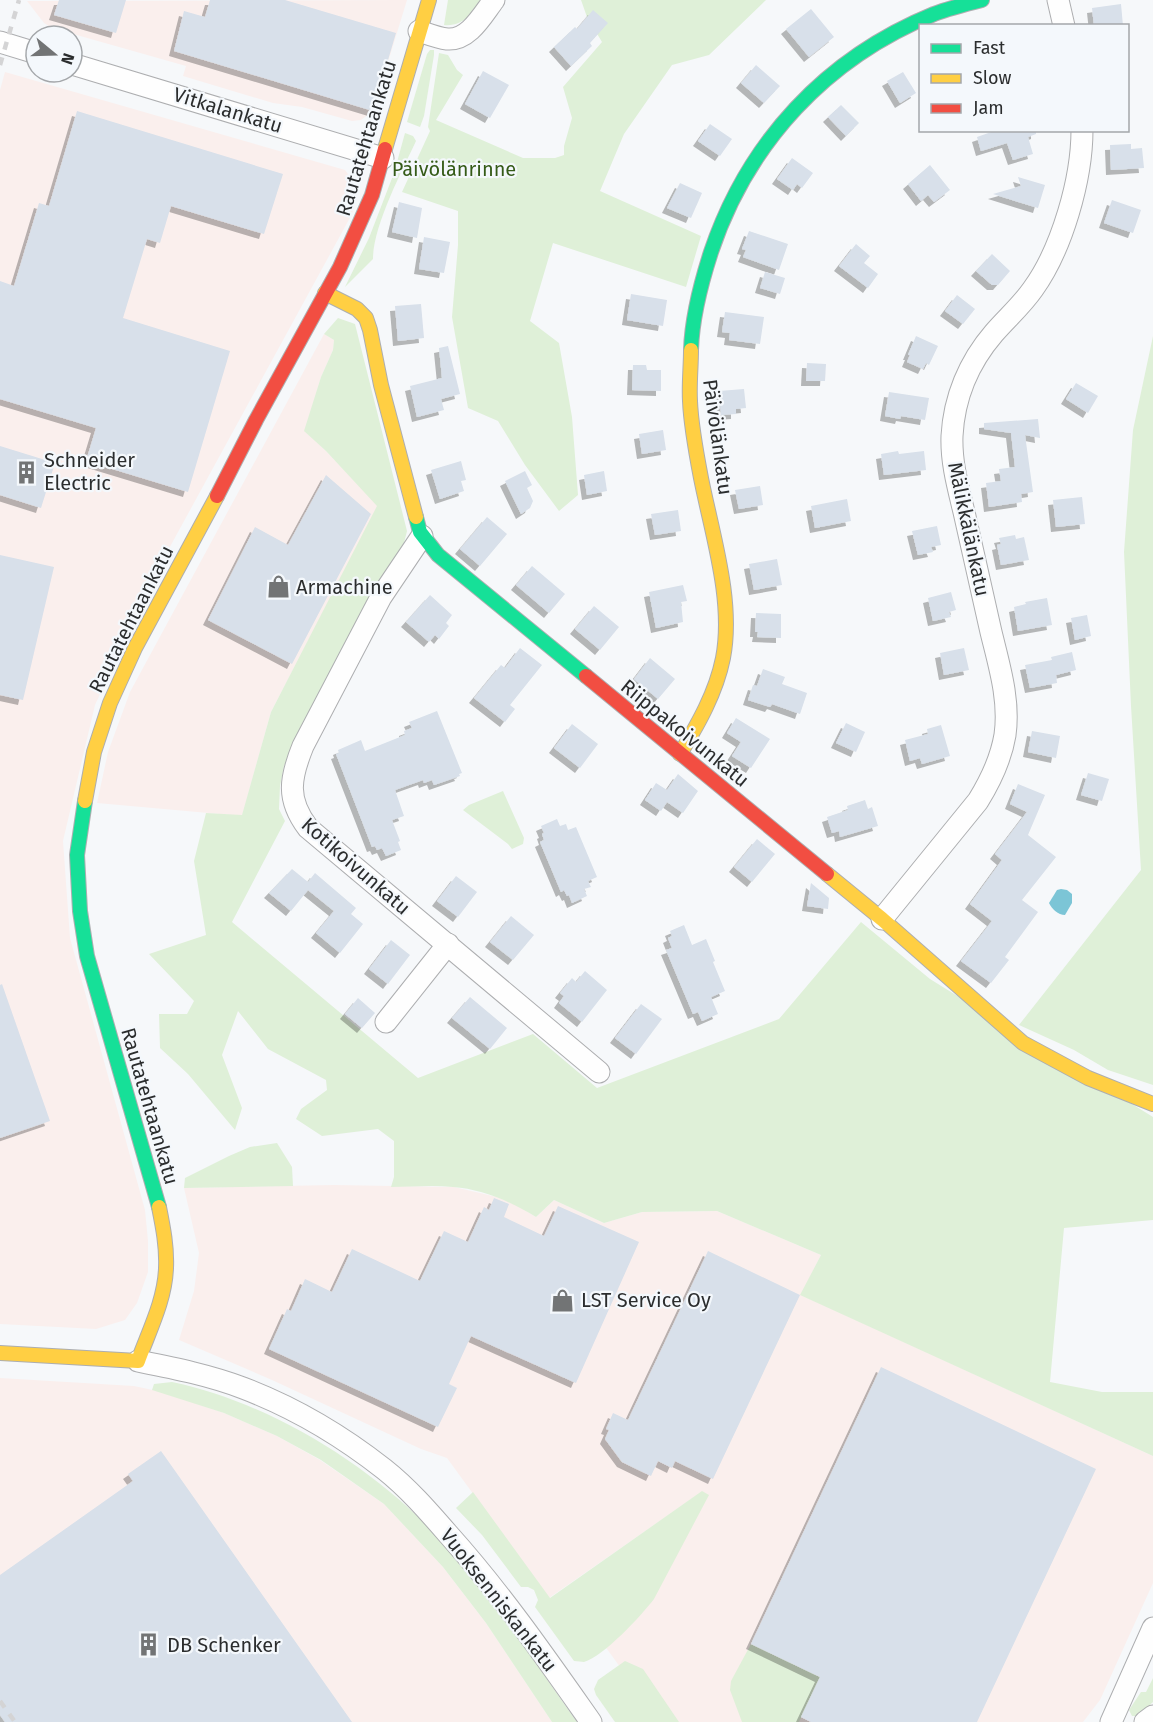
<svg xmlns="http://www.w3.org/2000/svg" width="1153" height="1722" viewBox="0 0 1153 1722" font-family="'Fira Sans',sans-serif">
<defs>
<filter id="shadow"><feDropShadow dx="-5" dy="5" stdDeviation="0" flood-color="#0004"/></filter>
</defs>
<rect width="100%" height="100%" fill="#f6f8fa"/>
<g fill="#faefed">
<path d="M407,0L373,111L361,120L352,121L302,107L273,103L183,76L186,66L52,28L44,23L27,1Z"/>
<path d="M5,72L345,170L354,182L356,197L352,214L160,565L95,705L63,841L70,938L145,1210L148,1241V1272L137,1303L125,1320L96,1329L0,1324V90Z"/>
<path d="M324,334L334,340L333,350L321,377L305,431L326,451L378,506L271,712L242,816L97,803L108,752L130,692Z"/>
<path d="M334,1185L454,1187L497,1197L516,1205L536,1217L554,1200L604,1223L642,1212L717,1211L821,1255L801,1295L1153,1456V1583L1100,1700L1083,1722H660L591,1627L700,1493L549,1598L447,1458L421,1449L272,1380L179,1340L194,1291L199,1253L184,1188Z"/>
<path d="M0,1378L134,1386L162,1392L224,1413L277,1436L320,1460L384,1504L443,1567L486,1623L552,1722H11L0,1706Z"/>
</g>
<g fill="#dff0d8">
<path d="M448,0H483C473,13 462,27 444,25Z"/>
<path d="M581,0H766L709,55L672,65L624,134L600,191L701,236L686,287L553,243L530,321L559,343L572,417L578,495L559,511L525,465L498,421L468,408L452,317L458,245V211L402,192L430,131L428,127L439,53L448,55L457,70L463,75L436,120L523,158H555L564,155V146L572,118L563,87L602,42L587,17Z"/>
<path d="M430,50H434V55L424,116L420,127L407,122L427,54Z"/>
<path d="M405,133L413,136L416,141C402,171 373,226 373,259L345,287L369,238L394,173Z"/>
<path d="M338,318L355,324L407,531L403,547L308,716L284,766L280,786L279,809L285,821L232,922L418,1078L533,1034L597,1088L779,1019L861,922L930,979L1153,1117V1220L1064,1228L1050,1382L1102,1392H1153V1456L800,1295L821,1255L717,1211L642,1212L604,1223L554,1200L536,1217C512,1202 482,1189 453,1187C432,1185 411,1187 391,1187L394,1177V1141L378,1129L322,1136L296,1119L301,1109L327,1090L326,1080L268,1049L238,1011L222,1055L242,1108L235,1130L188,1074L160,1048L159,1014H187L194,1001L149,954L206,935L194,861L206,813L242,815L271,712L377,506L326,451L304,431L321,377L333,350L334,340L324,334Z"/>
<path d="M1153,336V1085L1108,1070L1074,1050L1019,1025L1141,870L1131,706L1124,552L1133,430Z"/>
<path d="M503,791L524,838L523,844L512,849L508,844L463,810L469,805Z"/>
<path d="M277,1143L292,1167L293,1186L184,1188L185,1178L229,1156L250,1147Z"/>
<path d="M172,1382C277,1404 387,1475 455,1556C500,1608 537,1666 577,1722H552L486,1623L443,1567L384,1504L321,1460L277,1436L224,1413L152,1390L154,1384Z"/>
<path d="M702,1491L709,1495L654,1599C641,1616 604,1656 584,1662C581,1662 578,1661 574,1661L535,1607L538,1600L534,1590L528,1587H521L482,1535L456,1508L473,1492L550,1598Z"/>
<path d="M751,1644L820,1677L799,1722H742L730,1690L731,1681Z"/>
<path d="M625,1661L643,1669L679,1722H615L596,1695L594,1689L598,1680Z"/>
<path d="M1153,1678V1702L1138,1716H1132L1129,1710L1141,1692H1146Z"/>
</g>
<path fill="#7cc5d6" d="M1061,889L1067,890L1072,894V903L1065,915C1058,915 1052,909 1049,903L1057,890Z"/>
<g fill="#d8e0ea" filter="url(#shadow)">
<path d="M59,0H126L116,33L54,15Z"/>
<path d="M210,0H285L396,33L373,111L174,51L184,11L205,17Z"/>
<path d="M1121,4L1123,26H1094L1092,8Z"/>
<path d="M811,9L834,37L809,57L786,29Z"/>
<path d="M593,10L608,23L590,43L592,46L571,66L554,47L575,27L577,29Z"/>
<path d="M756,65L780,86L764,103L741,83Z"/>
<path d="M483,71L509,85L490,118L465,104Z"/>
<path d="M903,72L916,93L900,103L887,81Z"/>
<path d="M841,105L859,123L846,136L828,117Z"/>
<path d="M77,111L283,174L264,234L171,206L160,243L147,239L123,318L230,351L188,492L86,461L96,428L0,399V281L14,286L39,203L49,206Z"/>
<path d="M710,124L732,139L720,156L698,141Z"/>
<path d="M997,130H1036V134L1028,137L1033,154L1013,160L1007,143L981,151L977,137Z"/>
<path d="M1131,144V149L1142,148L1144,168L1111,170L1110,145Z"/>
<path d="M792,158L813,173L802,188L797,184L793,190L777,179Z"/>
<path d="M930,165L950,190L934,202L928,195L921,201L908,184Z"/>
<path d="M1018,177L1045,185L1038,208L993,194L1021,186Z"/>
<path d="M680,183L702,193L691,218L667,208Z"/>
<path d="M1112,200L1141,210L1133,233L1104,223Z"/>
<path d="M399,202L422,208L417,238L392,232Z"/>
<path d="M749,231L788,244L779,270L743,257L746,250L742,249Z"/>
<path d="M424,237L450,242L444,273L419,269Z"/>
<path d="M856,244L870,256L864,263L878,274L868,288L839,266Z"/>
<path d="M992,254L1010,271L998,285H992L976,271Z"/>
<path d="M765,272L785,278L780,294L760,288Z"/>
<path d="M631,294L667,300L663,326L627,320Z"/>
<path d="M957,295L975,309L963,324L945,311Z"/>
<path d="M421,304L424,338L398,341L395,306Z"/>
<path d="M725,312L764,317L760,344L729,340L730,333L722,332Z"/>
<path d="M916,336L938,346L929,365L926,363L923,369L907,362L910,355H908Z"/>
<path d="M448,346L460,394L441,399L444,410L417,417L410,386L442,378L439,348Z"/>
<path d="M807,363L826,364L825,381H806Z"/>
<path d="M633,365H646L647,370H661V391L632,390Z"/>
<path d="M1076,383L1098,396L1088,413L1066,399Z"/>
<path d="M744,389L746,408L736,409V414L721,415L719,391Z"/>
<path d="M889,392L929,398L925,420L901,416L900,419L885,416Z"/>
<path d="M1038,419L1040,438L1025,435L1033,492L1021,494L1022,502L989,507L986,483L1001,481L999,469L1015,467L1011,433L984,429V423Z"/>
<path d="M663,430L666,450L642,454L639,434Z"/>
<path d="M0,446L55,463L41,508L0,495Z"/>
<path d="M898,451L899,454L924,451L926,470L884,475L881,454Z"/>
<path d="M461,461L466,480L461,481L464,491L440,499L431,470Z"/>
<path d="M525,471L532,485L527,488L533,501L530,508L521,514L505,481Z"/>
<path d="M604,471L607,491L587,495L584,475Z"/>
<path d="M326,475L371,514L292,664L208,620L255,527L288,545Z"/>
<path d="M760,486L763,505L739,509L735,490Z"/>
<path d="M1082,497L1085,524L1056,527L1053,500Z"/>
<path d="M847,499L851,521L815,528L811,506Z"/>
<path d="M678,510L681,531L655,535L651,514Z"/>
<path d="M487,517L507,534L480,566L460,549Z"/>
<path d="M937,526L941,545L931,547L933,552L918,555L912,531Z"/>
<path d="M1015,535L1016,539L1024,537L1029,560L1001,565L997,545L1001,544L999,538Z"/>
<path d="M0,555L54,567L23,700L0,695Z"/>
<path d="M777,559L782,585L754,590L749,564Z"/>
<path d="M532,566L565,594L549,613L516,585Z"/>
<path d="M683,585L687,601L681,602L683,622L656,628L649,592Z"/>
<path d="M951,592L956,610L949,612L951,617L933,621L928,598Z"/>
<path d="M430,595L452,615L446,623L449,626L439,639L435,635L429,642L406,622Z"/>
<path d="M1047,598L1052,625L1018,631L1014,607L1026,604L1025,602Z"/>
<path d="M594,606L619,627L600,650L575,629Z"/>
<path d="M756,613L781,614V638L757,637L758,632H755Z"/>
<path d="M1087,615L1091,636L1075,640L1071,618Z"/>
<path d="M520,648L542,665L510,705L515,709L505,722L474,698L501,665L505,668Z"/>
<path d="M964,648L969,670L944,675L940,653Z"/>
<path d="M1072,652L1076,670L1056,675L1057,683L1030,688L1025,665L1052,660L1051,657Z"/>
<path d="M650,658L675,679L658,699L634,679Z"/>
<path d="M763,669L785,677L782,684L807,693L800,714L772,704L770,707L748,700L753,685L757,686Z"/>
<path d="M437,711L462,773L459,774L460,776L434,785L432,780L424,783L423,780L395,790L404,816L392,820L400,841L398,842L401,850L386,856L382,848L377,850L375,846L372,847L336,754L339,753L338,750L361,740L365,751L405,735L404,731L412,728L409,722Z"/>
<path d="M736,718L770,739L751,768L732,756L741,742L727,733Z"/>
<path d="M846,723L865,732L856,752L836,743Z"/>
<path d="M572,724L598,744L580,768L554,748Z"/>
<path d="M941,725L950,756L922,764L920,758L910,761L905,740L928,734L927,729Z"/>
<path d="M1032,731L1060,736L1056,758L1028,752Z"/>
<path d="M1088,773L1109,779L1102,801L1081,795Z"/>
<path d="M678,774L698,791L683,813L667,802L661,811L645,800L656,783L667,790Z"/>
<path d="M1018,784L1045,795L1028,835L1056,857L1022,900L1038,912L1005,957L1009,960L991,983L961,961L992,921L970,904L1002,860L995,854L1027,812L1010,804Z"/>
<path d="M865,800L868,809L872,807L878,826L840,837L839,831L832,833L827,817L848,810L847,806Z"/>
<path d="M557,819L560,826L566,824L568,830L576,827L597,877L588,881L591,887L584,889L587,896L572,903L569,895L567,896L564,890L561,892L540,842L544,840L542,834L544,833L541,826Z"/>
<path d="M757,839L775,854L752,882L734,867Z"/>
<path d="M292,869L308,882L315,873L356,908L351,914L363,924L340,953L316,933L334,911L308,890L291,911L269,893Z"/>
<path d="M456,876L477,892L458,917L437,901Z"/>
<path d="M811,883L829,898L828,909L807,906Z"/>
<path d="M511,916L534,935L513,960L490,942Z"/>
<path d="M684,925L692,945L706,939L715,961L713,962L725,991L711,997L718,1014L702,1021L698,1012L693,1014L666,950L672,948L668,938L672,936L670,931Z"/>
<path d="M391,940L410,955L388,984L369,969Z"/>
<path d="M585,971L607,990L582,1022L559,1003L564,996L560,993L572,978L576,982Z"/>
<path d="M2,984L50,1121L0,1138V985Z"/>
<path d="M470,997L507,1028L490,1049L452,1018Z"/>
<path d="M358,998L375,1013L362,1028L345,1014Z"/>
<path d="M641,1004L662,1019L636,1054L615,1038Z"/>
<path d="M494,1198L509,1204L504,1217L544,1236L558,1206L639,1242L576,1383L471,1336L449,1384L457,1388L438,1427L269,1349L287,1309L291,1311L305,1279L332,1292L352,1249L420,1281L444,1231L468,1242L484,1207L489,1210Z"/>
<path d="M708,1251L800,1295L713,1479L675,1461L672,1468L658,1461L651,1476L622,1462L605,1439L609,1430L606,1429L613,1413L628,1420Z"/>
<path d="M881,1367L1096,1469L977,1722H811L801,1717L820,1677L751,1644Z"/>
<path d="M161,1451L166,1458L352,1722H5L0,1715V1575L133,1481L128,1474Z"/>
</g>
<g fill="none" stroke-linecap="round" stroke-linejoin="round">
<defs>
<g id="street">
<path d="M1058,0L1064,26"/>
<path d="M419,31C428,34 438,38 447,39C469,41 483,14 494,0"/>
<path d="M0,42L36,53"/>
<path d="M72,64L383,158"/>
<path d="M422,536L381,597L303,746C290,778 286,799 308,828L599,1072"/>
<path d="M882,919L978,801C991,780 1001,759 1005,735C1010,700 999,665 991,632C982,592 973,552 964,512C958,487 951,462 952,436C954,398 969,362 994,333C1007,318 1022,305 1033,289C1062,249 1082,179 1082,130"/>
<path d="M386,1022L448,944"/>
<path d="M138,1361C173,1368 209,1375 243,1388C293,1407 342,1436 384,1469C408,1488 428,1511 448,1534C501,1593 546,1658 591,1722"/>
<path d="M1111,1722L1153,1628"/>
<path d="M1145,1722L1153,1716"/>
</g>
<g id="fast">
<path d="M691,350C692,317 701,283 711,252C748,142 826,58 934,14C950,8 966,4 982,0"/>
<path d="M416,517L420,532L438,555L586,676"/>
<path d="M85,801L77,855L80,911L87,956L159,1207"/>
</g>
<g id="slow">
<path d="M385,149L429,0"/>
<path d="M325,293L357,309L366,318L370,330L381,385L416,517"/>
<path d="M680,754C698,724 716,693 723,658C734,601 712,534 701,478C696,452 691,426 690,401C689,384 691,367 691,350"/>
<path d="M85,801L94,752L110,703L135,648L217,496"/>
<path d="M827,874L882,919L1023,1043L1088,1078L1153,1104"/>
<path d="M0,1353L138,1361C149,1331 165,1300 166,1268C167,1247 163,1227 159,1207"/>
</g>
<g id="jam">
<path d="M217,496L256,420L340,267L372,195L385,149"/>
<path d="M586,676L827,874"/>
</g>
</defs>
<use href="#street" stroke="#adaeb0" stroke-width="23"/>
<use href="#fast" stroke="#adaeb0" stroke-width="16"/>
<use href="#slow" stroke="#adaeb0" stroke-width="16"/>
<use href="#jam" stroke="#adaeb0" stroke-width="16"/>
<use href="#street" stroke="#fefefe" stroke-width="21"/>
<use href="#fast" stroke="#16e098" stroke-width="14"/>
<use href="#slow" stroke="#ffcf43" stroke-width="14"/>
<use href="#jam" stroke="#f24e42" stroke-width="14"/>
<g stroke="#d4d4d5" stroke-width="4.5" stroke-dasharray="8 8" stroke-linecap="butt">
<path d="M0,65L19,0"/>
<path d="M0,1701L15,1722"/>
</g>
</g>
<defs>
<symbol id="building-bare" viewBox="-9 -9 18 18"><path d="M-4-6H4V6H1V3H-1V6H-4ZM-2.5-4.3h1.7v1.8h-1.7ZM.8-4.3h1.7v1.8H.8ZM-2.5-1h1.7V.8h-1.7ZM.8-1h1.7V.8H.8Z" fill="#727475" stroke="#f4f8fc" stroke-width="2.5" paint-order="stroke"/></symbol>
<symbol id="shop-bare" viewBox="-9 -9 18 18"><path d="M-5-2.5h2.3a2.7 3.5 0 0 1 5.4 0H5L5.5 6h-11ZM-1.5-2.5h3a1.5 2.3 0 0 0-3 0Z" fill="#727475" stroke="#f4f8fc" stroke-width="2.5" paint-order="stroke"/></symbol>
</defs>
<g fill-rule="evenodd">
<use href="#building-bare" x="10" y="456" width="33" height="33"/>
<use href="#shop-bare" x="262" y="570" width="33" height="33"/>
<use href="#shop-bare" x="546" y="1284" width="33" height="33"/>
<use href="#building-bare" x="132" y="1628" width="33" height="33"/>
</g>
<g text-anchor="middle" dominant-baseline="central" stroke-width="4.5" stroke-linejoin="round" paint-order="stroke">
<g font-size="20" fill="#2b2d2e" stroke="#f4f8fc">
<text transform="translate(228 110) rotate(17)">Vitkalankatu</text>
<text transform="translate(366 138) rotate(-73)">Rautatehtaankatu</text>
<text transform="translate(718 437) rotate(82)">Päivölänkatu</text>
<text transform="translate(969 529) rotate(78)">Mälikkälänkatu</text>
<text transform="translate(131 619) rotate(-63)">Rautatehtaankatu</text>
<text transform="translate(685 733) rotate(39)">Riippakoivunkatu</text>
<text transform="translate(356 866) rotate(41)">Kotikoivunkatu</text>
<text transform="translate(150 1106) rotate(74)">Rautatehtaankatu</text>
<text transform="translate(499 1600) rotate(52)">Vuoksenniskankatu</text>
</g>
<g font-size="20" fill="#355b18" stroke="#f4f8fc">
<text x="454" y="169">Päivölänrinne</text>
</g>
<g font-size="20" fill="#2b2d2e" stroke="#f4f8fc" text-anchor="start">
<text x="44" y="460">Schneider<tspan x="44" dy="23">Electric</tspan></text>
<text x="296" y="587">Armachine</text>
<text x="581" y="1300">LST Service Oy</text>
<text x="167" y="1645">DB Schenker</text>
</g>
</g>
<rect x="919" y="24" width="210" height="108" fill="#f4f8fc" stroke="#a4a7aa" stroke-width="1.5"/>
<rect x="931" y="44" width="30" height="9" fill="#16e098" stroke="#a4a7aa" stroke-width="1.5"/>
<text x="973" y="54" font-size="18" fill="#2b2d2e">Fast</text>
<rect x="931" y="74" width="30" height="9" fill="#ffcf43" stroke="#a4a7aa" stroke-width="1.5"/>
<text x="973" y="84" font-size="18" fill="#2b2d2e">Slow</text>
<rect x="931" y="104" width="30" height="9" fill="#f24e42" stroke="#a4a7aa" stroke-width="1.5"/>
<text x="973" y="114" font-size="18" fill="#2b2d2e">Jam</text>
<g transform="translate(54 54) rotate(109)"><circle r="28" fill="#f4f8fc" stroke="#a4a7aa" stroke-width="1.5"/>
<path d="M0-4.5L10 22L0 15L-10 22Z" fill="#727475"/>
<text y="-9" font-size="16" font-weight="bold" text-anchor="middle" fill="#2b2d2e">N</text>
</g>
</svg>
